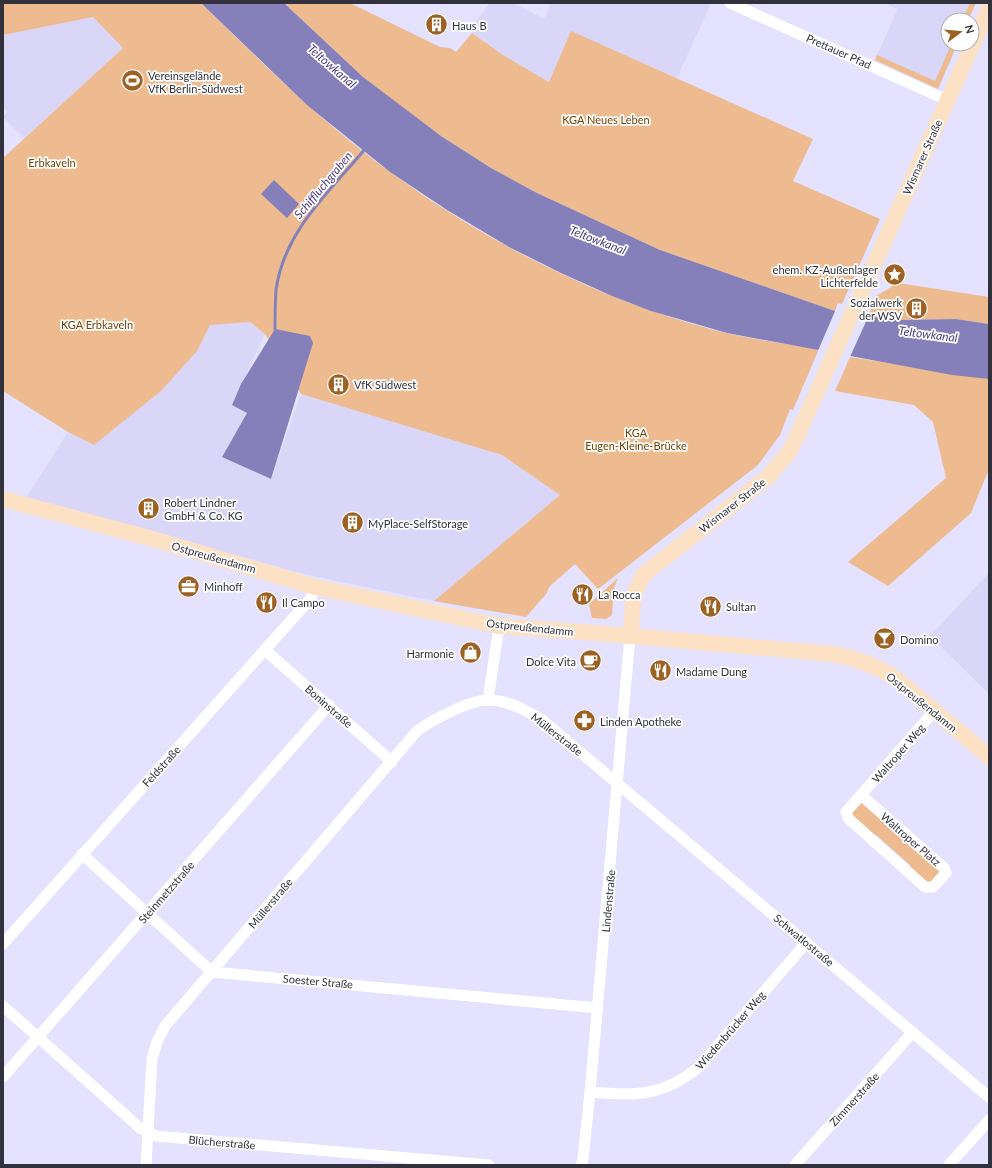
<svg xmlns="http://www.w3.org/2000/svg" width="992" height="1168" viewBox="0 0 992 1168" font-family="Lato,sans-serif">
<rect width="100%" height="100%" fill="#e4e2fe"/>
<g fill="#d9d6f8">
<path d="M490,3H514L544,19L551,3H711L677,78L571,32L550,82L503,55L469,30Z"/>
<path d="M884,3H976L968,20H948V44H958L938,89L875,60L898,9Z"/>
<path d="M93,17L123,48L24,138L3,117L8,112L3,106V35Z"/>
<path d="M250,322L265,334L232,404L247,413L222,456L271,479L301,394L502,455L560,495L434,601L308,575L26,498L68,432L94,445L197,351L210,325Z"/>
<path d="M989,573V694L930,636Z"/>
</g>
<g fill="#edbb8f">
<path d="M3,3H201C244,45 287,88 333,127C432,212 564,286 689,323C731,336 773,342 816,349L818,351L793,410L790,409L780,435L758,465L598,589L575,564L549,587L547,593L526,617L434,601L560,495L502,455L301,394L265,334L250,322L210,325L197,351L161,391L94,445L68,432L3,391V158L123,48L93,17L3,35Z"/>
<path d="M284,3H350L440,47L450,48L456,52L472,33L503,55L549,82L571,31L813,139L793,181L880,219L842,304L838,303L835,311L660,250L537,193L491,168L441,136L401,107L363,77Z"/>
<path d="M970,3H976L968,20H962Z"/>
<path d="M951,45L955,49L938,89L875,60L877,55L935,81Z"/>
<path d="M898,283L989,297V324L956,319L896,320L868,317L876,296Z"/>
<path d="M850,357L989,379V469L971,513L888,586L848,562L946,478L933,422L914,405L835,391Z"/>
<path d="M618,578L614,588L612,615L606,619L592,618L589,604Z"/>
<path d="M862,802L884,819V824L919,854H925L939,867L940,872L933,881L926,884L910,869V865L876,835C866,834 854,823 852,813Z"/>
</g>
<g fill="#8680ba">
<path d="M201,3H284L363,77L441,136L491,168L537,193L660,250L835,311L896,320L956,319L989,324V379L952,375L727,333L651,311L612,296L561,273L509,247L447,210L390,172L307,105Z"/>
<path d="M274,180L299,204L287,218L261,194Z"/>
<path d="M275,329L310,336L313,343L271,479L222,457L247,413L232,405L241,384Z"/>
</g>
<path fill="#e4e2fe" d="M836,309L869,315L849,359L817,353Z"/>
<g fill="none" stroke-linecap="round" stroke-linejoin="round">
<path stroke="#8680ba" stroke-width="3" d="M275,329C275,316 275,303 276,290C284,231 330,191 366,148"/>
<g stroke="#fff" stroke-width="11">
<path d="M730,3L947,100"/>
<path d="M265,650L392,762"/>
<path d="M488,700L499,626"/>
<path d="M861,795L944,868L946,873L933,887H925L849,819L846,812L935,710"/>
<path d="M82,854L212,972L598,1008"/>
<path d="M3,944L311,598L315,587"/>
<path d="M3,1006L140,1128L156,1136L489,1165"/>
<path d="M3,1077L329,705"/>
<path d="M590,1092C635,1096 662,1097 699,1067L806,943"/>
<path d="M146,1165L152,1059L157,1042L165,1026L417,731C432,720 470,700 488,700C507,700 525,710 541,719L989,1097"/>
<path d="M581,1165L583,1159L590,1092L630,636"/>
<path d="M795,1165L913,1032"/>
<path d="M949,1165L989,1120"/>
</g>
<g stroke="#fce1c5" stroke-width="16">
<path d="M3,499L153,539L315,587L499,626L608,634L832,654C857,658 878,666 899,681L989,757"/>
<path d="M630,636L634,595L643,575L768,477L789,452L798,434L989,8"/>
</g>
</g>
<defs>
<symbol id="building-disc" viewBox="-11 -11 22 22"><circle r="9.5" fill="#9d6123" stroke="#fff"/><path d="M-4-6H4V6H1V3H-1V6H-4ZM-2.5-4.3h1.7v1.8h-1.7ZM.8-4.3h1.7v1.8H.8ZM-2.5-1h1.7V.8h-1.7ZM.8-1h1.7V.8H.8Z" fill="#fff"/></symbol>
<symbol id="stadium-disc" viewBox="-11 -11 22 22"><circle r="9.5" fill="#9d6123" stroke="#fff"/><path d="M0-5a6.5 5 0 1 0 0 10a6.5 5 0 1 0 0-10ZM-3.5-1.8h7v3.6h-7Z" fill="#fff"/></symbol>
<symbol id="sight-disc" viewBox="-11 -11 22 22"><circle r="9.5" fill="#9d6123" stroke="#fff"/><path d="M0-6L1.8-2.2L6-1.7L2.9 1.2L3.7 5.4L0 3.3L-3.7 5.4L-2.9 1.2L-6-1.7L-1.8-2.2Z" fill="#fff"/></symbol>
<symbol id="office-disc" viewBox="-11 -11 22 22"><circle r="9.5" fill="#9d6123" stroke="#fff"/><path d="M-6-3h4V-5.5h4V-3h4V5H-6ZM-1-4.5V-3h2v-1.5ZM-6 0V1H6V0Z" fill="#fff"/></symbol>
<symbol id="restaurant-disc" viewBox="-11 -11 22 22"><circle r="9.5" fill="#9d6123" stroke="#fff"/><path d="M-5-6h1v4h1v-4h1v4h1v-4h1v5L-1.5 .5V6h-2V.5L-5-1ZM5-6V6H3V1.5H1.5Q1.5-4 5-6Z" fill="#fff"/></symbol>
<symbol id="bar-disc" viewBox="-11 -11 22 22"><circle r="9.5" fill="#9d6123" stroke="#fff"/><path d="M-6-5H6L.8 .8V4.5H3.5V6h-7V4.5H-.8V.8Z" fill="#fff"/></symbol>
<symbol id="shop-disc" viewBox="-11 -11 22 22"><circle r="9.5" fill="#9d6123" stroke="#fff"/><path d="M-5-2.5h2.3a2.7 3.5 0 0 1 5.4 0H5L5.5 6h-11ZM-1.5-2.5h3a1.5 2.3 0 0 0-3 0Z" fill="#fff"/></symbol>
<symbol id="cafe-disc" viewBox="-11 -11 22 22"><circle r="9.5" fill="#9d6123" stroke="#fff"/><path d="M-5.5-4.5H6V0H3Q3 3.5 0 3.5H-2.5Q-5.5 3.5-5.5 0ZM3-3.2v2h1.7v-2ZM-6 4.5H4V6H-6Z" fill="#fff"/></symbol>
<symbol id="pharmacy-disc" viewBox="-11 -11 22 22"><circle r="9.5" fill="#9d6123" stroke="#fff"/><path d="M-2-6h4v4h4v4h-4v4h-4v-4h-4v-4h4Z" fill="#fff"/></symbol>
</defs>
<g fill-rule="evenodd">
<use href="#building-disc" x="424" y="12" width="25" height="25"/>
<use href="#stadium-disc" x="120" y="68" width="25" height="25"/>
<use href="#sight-disc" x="882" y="262" width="25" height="25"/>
<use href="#building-disc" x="904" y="296" width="25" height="25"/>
<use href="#building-disc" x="326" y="372" width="25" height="25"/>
<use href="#building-disc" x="136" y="496" width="25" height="25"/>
<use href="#building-disc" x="340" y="510" width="25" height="25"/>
<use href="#office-disc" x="176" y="574" width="25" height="25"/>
<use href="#restaurant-disc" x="570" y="582" width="25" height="25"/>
<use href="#restaurant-disc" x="254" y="590" width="25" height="25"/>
<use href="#restaurant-disc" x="698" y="594" width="25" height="25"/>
<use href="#bar-disc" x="872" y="626" width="25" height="25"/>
<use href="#shop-disc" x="458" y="640" width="25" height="25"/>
<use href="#cafe-disc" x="578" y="648" width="25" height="25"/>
<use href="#restaurant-disc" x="648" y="658" width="25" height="25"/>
<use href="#pharmacy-disc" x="572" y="708" width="25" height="25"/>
</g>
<g text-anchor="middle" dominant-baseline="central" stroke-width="3.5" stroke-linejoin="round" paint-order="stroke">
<g font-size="11" fill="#32313c" stroke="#fff" text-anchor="start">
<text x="452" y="25">Haus B</text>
<text x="148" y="75">Vereinsgelände<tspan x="148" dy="13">VfK Berlin-Südwest</tspan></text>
<text x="878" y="269" text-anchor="end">ehem. KZ-Außenlager<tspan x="878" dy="13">Lichterfelde</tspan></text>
<text x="902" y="302" text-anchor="end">Sozialwerk<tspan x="902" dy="13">der WSV</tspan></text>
<text x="354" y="384">VfK Südwest</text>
<text x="164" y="502">Robert Lindner<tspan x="164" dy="13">GmbH &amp; Co. KG</tspan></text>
<text x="368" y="523">MyPlace-SelfStorage</text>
<text x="204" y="586">Minhoff</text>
<text x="598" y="594">La Rocca</text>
<text x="282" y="602">Il Campo</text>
<text x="726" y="606">Sultan</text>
<text x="900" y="639">Domino</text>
<text x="454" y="653" text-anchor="end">Harmonie</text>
<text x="576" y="661" text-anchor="end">Dolce Vita</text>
<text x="676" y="671">Madame Dung</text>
<text x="600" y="721">Linden Apotheke</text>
</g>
<g font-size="11" fill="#32313c" stroke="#fff">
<text transform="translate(839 51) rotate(24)">Prettauer Pfad</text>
<text transform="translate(922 157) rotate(-66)">Wismarer Straße</text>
<text transform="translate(732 505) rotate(-38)">Wismarer Straße</text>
<text transform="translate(214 557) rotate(16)">Ostpreußendamm</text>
<text transform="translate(530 627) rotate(6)">Ostpreußendamm</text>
<text transform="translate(922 702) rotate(39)">Ostpreußendamm</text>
<text transform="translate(329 706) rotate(41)">Boninstraße</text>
<text transform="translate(557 734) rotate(38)">Müllerstraße</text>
<text transform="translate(898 753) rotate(-49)">Waltroper Weg</text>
<text transform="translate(161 766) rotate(-48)">Feldstraße</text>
<text transform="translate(911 839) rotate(41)">Waltroper Platz</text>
<text transform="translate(166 892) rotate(-49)">Steinmetzstraße</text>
<text transform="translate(608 901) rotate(-85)">Lindenstraße</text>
<text transform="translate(270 903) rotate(-50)">Müllerstraße</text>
<text transform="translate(804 940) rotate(40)">Schwatlostraße</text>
<text transform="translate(318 981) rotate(5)">Soester Straße</text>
<text transform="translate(730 1030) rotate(-49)">Wiedenbrücker Weg</text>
<text transform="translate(854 1099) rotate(-48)">Zimmerstraße</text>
<text transform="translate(222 1142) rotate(5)">Blücherstraße</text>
</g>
<g font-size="11" fill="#734207" stroke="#fff">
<text x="606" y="119">KGA Neues Leben</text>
<text x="52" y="162">Erbkaveln</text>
<text x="97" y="324">KGA Erbkaveln</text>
<text x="636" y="432">KGA<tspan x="636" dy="13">Eugen-Kleine-Brücke</tspan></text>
</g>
<g font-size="12" font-style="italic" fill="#4b3d86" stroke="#fff">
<text transform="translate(332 66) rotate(41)">Teltowkanal</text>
<text transform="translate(323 185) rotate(-50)">Schiffluchgraben</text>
<text transform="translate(598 240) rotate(21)">Teltowkanal</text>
<text transform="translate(928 334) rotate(7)">Teltowkanal</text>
</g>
</g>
<rect width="992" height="1168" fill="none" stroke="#32313c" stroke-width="8"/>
<g transform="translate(960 32) rotate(74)"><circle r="19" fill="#ffffff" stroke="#adadb1"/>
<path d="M0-3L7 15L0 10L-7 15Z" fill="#9d6123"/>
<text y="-6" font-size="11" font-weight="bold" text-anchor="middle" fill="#32313c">N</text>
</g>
</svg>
